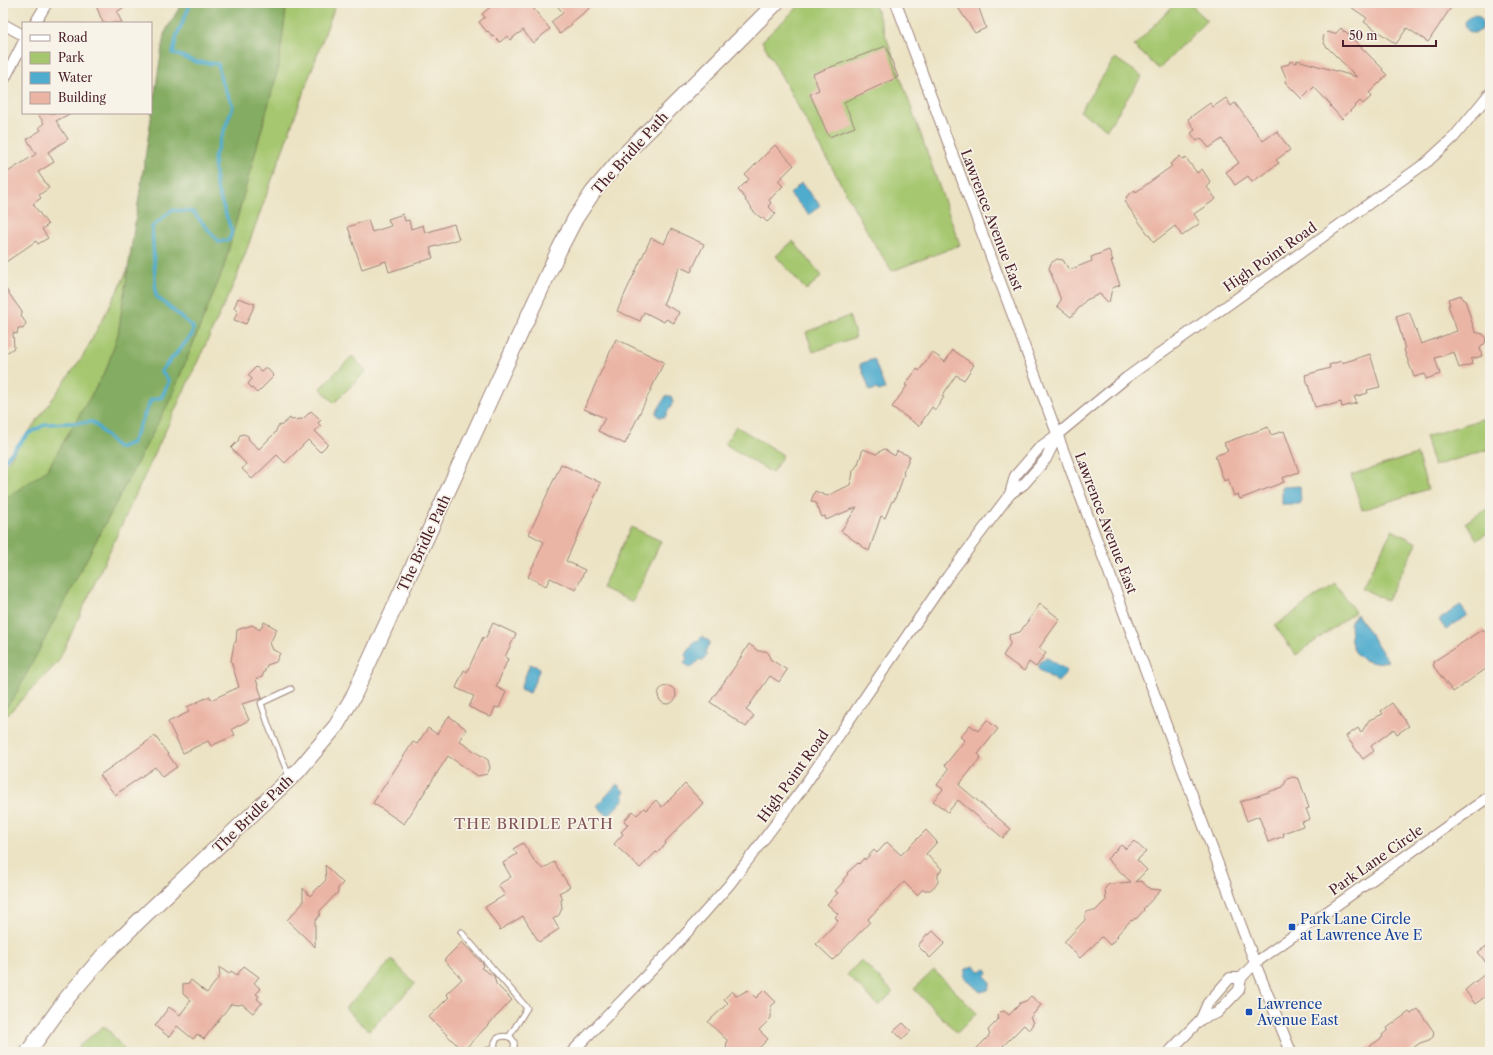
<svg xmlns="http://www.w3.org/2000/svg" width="1493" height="1055" viewBox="0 0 1493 1055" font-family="'Libre Caslon Text',serif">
<rect width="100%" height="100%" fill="#f7f3e8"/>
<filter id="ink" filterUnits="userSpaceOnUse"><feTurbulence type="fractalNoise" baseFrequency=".025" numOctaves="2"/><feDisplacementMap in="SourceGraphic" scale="8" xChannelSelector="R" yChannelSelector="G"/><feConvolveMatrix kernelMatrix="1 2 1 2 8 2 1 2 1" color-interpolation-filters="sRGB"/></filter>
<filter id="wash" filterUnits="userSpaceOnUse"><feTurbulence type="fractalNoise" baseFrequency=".012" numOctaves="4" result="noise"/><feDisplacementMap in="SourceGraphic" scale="16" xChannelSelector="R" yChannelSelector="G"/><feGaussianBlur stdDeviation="0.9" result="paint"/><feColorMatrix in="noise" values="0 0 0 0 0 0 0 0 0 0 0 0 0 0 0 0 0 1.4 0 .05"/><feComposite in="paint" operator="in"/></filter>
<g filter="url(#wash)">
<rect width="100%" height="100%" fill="#ece3c4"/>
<g fill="#a6c76f" stroke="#78734d">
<path d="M248,3H336L236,279L58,662L3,719V468L83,356L120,286Z"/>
<path d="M802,3H874L960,245L892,271L872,240L762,41Z"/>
<path d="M1176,3H1189L1207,20L1159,69L1134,46Z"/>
<path d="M1115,58L1142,76L1107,129L1080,111Z"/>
<path d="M793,241L822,276L806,290L776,256Z"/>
<path d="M849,316L856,337L813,352L806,332Z"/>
<path d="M352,356L366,371L334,403L320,388Z"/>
<path d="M1485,418L1490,436V449L1434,466L1425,437Z"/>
<path d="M736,426L783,455L772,473L725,444Z"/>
<path d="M1417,454L1428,489L1362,510L1351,475Z"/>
<path d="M1490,507V531L1477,540L1466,522Z"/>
<path d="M631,527L661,541L633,602L602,588Z"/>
<path d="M1392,530L1417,543L1387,601L1362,588Z"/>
<path d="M1335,583L1355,612L1296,655L1275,626Z"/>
<path d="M392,960L415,984L369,1031L345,1008Z"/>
<path d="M861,960L893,992L879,1006L847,975Z"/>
<path d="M934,970L977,1013L957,1033L914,989Z"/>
<path d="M102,1027H106L126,1052H81L79,1049V1046Z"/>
</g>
<path fill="#84ac62" stroke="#676646" d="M182,3H287L278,70L223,270L171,398L15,696L3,711V500L47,470L106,370L118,334L164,34Z"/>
<g fill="#50acce" stroke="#4d667c">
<circle cx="1474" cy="24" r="9"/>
<path d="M801,183L820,205L809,215L790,194Z"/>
<path d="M874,359L885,389L879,391L876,389L870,391L860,364Z"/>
<path d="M666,396H671L673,402L665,417H659L656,413Z"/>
<path d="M1300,486L1301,504H1282V487Z"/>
<path d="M1460,605L1467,615L1446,630L1439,620Z"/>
<path d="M1357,614L1388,661L1375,663L1363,660L1355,652L1351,642L1350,623Z"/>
<path d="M702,636L710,642L705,652L707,654L702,661L700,659L691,668L684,663L687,658L685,656L696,640L698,641Z"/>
<path d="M1046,657L1066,670L1064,676L1058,682L1038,669L1040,662Z"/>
<path d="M530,664L540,668L530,693L520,689Z"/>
<path d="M617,784L625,792L622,795L625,798L608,816L597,806Z"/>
<path d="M974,966L981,972L985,969L987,970L988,973L985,976L991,982L988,990L980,992L964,977L966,969Z"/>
</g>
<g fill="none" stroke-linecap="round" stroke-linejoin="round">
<path stroke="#50acce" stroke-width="3.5" d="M3,462L28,434L46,424L93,422L118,448L132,443L151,400L162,397L169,381L161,371L192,335L193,327L156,296L152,227L172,210L193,212L219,242L229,240L232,232L216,186L214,158L233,106L221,80L218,64L196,62L173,53L177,35L191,3"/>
</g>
<g id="blocks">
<g fill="#ebb5a6">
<path d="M95,3H129L117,12L122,23H103Z"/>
<path d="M495,3H529L550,29L533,43L523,30L510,40L507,36L500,42L494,36L493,37L488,31L487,32L479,22L485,17L482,14Z"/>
<path d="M555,3H596L571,23L572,24L560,34L551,22L563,13Z"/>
<path d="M955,3H977L986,28L975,33Z"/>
<path d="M1345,3H1454L1428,42L1407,28L1396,44L1364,22L1367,18Z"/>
<path d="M1341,28L1344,32L1345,31L1383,69L1382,70L1387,75L1369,93L1372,96L1363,104L1360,101L1342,119L1330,106L1331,105L1314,87L1302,99L1285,82L1286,77L1281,66L1289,64L1290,61L1297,63V60L1357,77L1325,45L1323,39L1324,35L1327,32L1335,34Z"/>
<path d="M886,46L898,77L844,102L855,127L829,137L810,94L819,90L813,74Z"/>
<path d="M1226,98L1231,106L1235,103L1263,141L1277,131L1290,150L1276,160L1279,163L1252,182L1248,176L1235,185L1226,172L1239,163L1222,139L1209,148L1201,138L1197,141L1191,133L1195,130L1188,119L1210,103L1213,107Z"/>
<path d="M37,113H71L56,121L68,139L48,152L54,162L38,172L49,188L39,195L41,198L33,204L48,225L42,229L48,238L38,244L36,241L3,264V175L36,154L27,139L41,130L39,127L44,123Z"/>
<path d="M775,145L794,165L778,181L783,186L769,200L771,203L768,206L776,214L767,222L762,217L761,218L751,209L752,208L745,200L746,199L738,190L749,179L745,175Z"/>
<path d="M1180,156L1183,160L1186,158L1197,173L1202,169L1211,183L1207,187L1216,199L1194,214L1200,223L1182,236L1175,226L1154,242L1129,208L1125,201L1127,199L1126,197L1135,190L1136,192L1172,166L1170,164Z"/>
<path d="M403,214L405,221L409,220L411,229L423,225L425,233L454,224L459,239L430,248L433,258L389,272L386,261L362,269L348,227L368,220L372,232L391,226L388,219Z"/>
<path d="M671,229L704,244L691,272L680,267L663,304L679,312L674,323L666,319L664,322L644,312L640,321L617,311L651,238L664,244Z"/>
<path d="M1109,250L1113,261H1111L1120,285L1112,288L1109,303L1100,294L1086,300L1071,317L1057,306L1061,300L1049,268L1051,263L1057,259L1063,260L1069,270L1092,261L1091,257Z"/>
<path d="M3,285L22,312L21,316L26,323L23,329L18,328L17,334L13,333L14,348L3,355Z"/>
<path d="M1461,295L1463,300H1465L1475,332L1483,334L1486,338L1485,343L1480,348L1482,356L1471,359L1472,364L1459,368L1454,352L1435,358L1440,374L1426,379L1425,374L1414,377L1404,350L1405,349L1396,316L1409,312L1421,344L1457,331L1448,305H1450L1448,299Z"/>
<path d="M238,298L255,304L246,324L234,320L238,310L234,308Z"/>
<path d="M616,339L664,362L625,444L598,431L605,418L584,409Z"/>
<path d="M953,350L974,365L964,380L956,375L942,396L944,397L935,410L932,407L919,426L892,407L907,386L905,385L917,369L919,371L932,352L945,362Z"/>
<path d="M1370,354L1380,387L1367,390L1368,393L1354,397L1357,403L1342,407L1341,402L1327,406V404L1315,407L1305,375L1330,368L1329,365L1341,361L1342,363Z"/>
<path d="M256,367L261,371L266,367L274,376L257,393L248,384L252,379L248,375Z"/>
<path d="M311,411L321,420L318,423L321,426L315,431L328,444L320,452L308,440L285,463L277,455L252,479L242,469L246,464L231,448L238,441L240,435L244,434L248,436L249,440L259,449L275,433L278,426L282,425L290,418L291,420L303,419Z"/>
<path d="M1268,427L1271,435L1284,431L1299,472L1282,478L1284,482L1240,499L1238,494L1234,496L1228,479L1224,481L1215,456L1228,451L1224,443Z"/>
<path d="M863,449L876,454L884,449L895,456L897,451L910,456L903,473L904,474L898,493H897L894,501H892L885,518L881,516L869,551L841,531L857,507L826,520L825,516L822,517L816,503L811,501L815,491L827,496L850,485L852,478L853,471L858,464Z"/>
<path d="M561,464L601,483L566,561L585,570L576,590L550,578L546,586L528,577L544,542L529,534Z"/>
<path d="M1040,604L1060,619L1039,648L1046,653L1036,667L1029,662L1024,671L1003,656L1010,644L1009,635L1020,632Z"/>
<path d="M264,622L277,629L270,643L273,650L280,653L276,662L267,665L262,677L256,679L262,698L242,704L249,720L232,729L235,735L211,746L208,741L183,753L168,722L189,712L187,707L210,696L211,700L239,687L231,661L234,643L236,642L237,630L252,625L260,630Z"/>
<path d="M493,623L516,634L505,657L508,659L496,687L506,692L499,708L495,707L491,717L469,707L474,696L456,688L464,670L467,672L483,637L485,639Z"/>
<path d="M1483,629L1490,638V666L1453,692L1434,667L1433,662Z"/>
<path d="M749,644L758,651H766L769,654L770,659L787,670L779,682L770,676L746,710L754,716L746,727L710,702L736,665Z"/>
<circle cx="667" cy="695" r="9"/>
<path d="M1392,703L1409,726L1397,734L1394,729L1371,746L1374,751L1363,759L1346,736L1358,728L1361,733L1369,720L1383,714L1381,711Z"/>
<path d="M449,716L466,729L459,741L488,760L490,768L487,774L478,776L448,756L404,824L373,803L413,742L417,744L428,728L437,734Z"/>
<path d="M987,720L998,729L978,754L981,757L959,785L1011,829L1003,838L958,800L948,812L933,801L943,789L937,785L949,769L945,765L965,740L960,737L970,725L978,731Z"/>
<path d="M155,736L177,767L162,777L155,767L115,795L100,775Z"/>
<path d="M1293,777L1299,779L1309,808L1306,809L1310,819L1302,822L1303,826L1283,833L1284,836L1268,842L1259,816L1247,821L1240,802L1283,787L1287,779Z"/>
<path d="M685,784L703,803L665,842L666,844L657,853L656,852L640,868L614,844L623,834L621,832L628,825L624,821L633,811L637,815L644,808L646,810L656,800L662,807Z"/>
<path d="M926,830L937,842L926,854L942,869L938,874V882L936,885L930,890H922L917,895L904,882L868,919L870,922L833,960L816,944L838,921L835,917L838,914L827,904L838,893L835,891L844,881L843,880L848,874L847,873L858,863L859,864L864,858L865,860L874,850L877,853L887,842L901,855Z"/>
<path d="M1134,841L1146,852L1137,860L1147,870L1135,882L1141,881L1150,889L1161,890L1143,909L1144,910L1136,919L1135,918L1132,921L1131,920L1117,935L1118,936L1110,945L1102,937L1080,958L1064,942L1085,920V915L1088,911H1095L1106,900L1105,888L1109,884L1131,882L1107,859L1121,845L1126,849Z"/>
<path d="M523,843L535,862L543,869L554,862L570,887L559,893L563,899L561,900L562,908L559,915L553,919L559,929L539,942L523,916L500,930L485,907L505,895L498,885L511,877L503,863L517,854L513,849Z"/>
<path d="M325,865L343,883L338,888V892L320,911V915L315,921V947L287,920L303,903V888L310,896L326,880Z"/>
<path d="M933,931L945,943L930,958L918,946L927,934L929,935Z"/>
<path d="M462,942L484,965L481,968L494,976L496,984L512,1000L463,1051L429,1017L449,997L446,994L462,979L444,960Z"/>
<path d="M1490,944V968L1478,952Z"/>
<path d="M244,966L259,977L254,983L261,989L256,994L259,996L257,999L262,1003L253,1013L242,1004L238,1005L231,1004L204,1039L197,1034L193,1039L177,1026L169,1037L155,1026L169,1007L180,1015L191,1000L183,994V984L189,983L191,980L207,993L220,976L219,967L229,974L231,971L237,975Z"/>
<path d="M1490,970V993L1475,1004L1465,990Z"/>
<path d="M748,990L756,998L764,990L776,1002L771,1006V1018L759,1030L768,1039L755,1052H726L727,1040L708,1022L728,1003L724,999L732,991L737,996Z"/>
<path d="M1031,996L1041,1005L1030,1018L1034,1022L1029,1030L1024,1025L997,1052H973L990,1035L988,1030L998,1020L997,1015L1000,1012L1004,1011L1009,1015L1018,1006L1020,1003L1026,1001Z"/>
<path d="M1418,1009L1434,1032L1433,1037L1429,1040L1420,1043L1407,1052H1362L1383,1037L1382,1035L1388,1030L1387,1028L1409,1012L1411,1014Z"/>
<path d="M903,1023L911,1031L902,1039L894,1031Z"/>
</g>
</g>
</g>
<g filter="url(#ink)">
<use href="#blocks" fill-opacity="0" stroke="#9b8178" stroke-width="1"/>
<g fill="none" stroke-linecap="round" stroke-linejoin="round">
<defs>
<g id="lane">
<path d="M289,776L269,727L261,703L291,689"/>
<path d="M461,932L527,1008L509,1037"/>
<path d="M481,1052L495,1048"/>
<path d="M497,1052C485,1031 524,1031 512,1052"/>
</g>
<g id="street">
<path d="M896,3L1255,963L1291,1052"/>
<path d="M35,23L47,3"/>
<path d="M3,24L23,35"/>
<path d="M3,82L23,43"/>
<path d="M1010,494L1015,476L1040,447L1058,434L1126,378L1427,162L1454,137L1490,93"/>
<path d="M1201,1019L1208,1003L1230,978H1241"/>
<path d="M572,1052L674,947L729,885L802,789L948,576L1010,494L1024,484L1046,459L1058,434"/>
<path d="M1169,1052L1201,1019L1217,1013L1239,990L1241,978L1255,963L1490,796"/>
</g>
<path id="secondary" d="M28,1052L67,998L103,956L145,915L298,771L336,726L353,697L496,386L559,250L575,219L593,192L623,156L776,3"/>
</defs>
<use href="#lane" stroke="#9b8178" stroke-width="7"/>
<use href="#street" stroke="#9b8178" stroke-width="12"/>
<use href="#secondary" stroke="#9b8178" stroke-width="17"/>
<use href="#lane" stroke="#fff" stroke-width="5"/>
<use href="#street" stroke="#fff" stroke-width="10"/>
<use href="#secondary" stroke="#fff" stroke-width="15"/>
</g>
</g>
<g fill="#1a4fb4" stroke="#f7f3e8" stroke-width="1.5">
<rect x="1288" y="923" width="8" height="8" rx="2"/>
<rect x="1245" y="1008" width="8" height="8" rx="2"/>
</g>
<g text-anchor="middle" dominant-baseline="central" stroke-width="3.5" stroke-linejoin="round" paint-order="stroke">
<g font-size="14" fill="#4a1f2b" stroke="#f7f3e8">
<text transform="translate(630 153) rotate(-48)">The Bridle Path</text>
<text transform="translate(992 220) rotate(69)">Lawrence Avenue East</text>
<text transform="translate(1270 257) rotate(-35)">High Point Road</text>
<text transform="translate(1106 523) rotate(69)">Lawrence Avenue East</text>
<text transform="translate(424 543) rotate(-65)">The Bridle Path</text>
<text transform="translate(793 776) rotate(-54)">High Point Road</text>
<text transform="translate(253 814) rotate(-44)">The Bridle Path</text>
<text transform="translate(1376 860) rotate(-35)">Park Lane Circle</text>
</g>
<g font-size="14" fill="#164399" stroke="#f7f3e8" text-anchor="start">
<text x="1300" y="919">Park Lane Circle<tspan x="1300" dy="16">at Lawrence Ave E</tspan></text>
<text x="1257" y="1004">Lawrence<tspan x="1257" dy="16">Avenue East</tspan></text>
</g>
<g font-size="15" letter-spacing="1" fill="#825456" stroke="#f7f3e8">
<text x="534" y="823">THE BRIDLE PATH</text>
</g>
</g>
<rect width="1493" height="1055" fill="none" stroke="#f7f3e8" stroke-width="16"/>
<rect x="22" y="22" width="130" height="92" fill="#f7f3e8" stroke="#b29e9c"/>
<rect x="30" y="35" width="20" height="6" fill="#ffffff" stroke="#b29e9c"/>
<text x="58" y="42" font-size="12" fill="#4a1f2b">Road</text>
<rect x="30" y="52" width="20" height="12" fill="#a6c76f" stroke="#b29e9c"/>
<text x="58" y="62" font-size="12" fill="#4a1f2b">Park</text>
<rect x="30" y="72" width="20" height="12" fill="#50acce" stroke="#b29e9c"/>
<text x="58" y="82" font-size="12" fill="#4a1f2b">Water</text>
<rect x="30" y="92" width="20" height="12" fill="#ebb5a6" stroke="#b29e9c"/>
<text x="58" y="102" font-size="12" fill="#4a1f2b">Building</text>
<path d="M1343 40v6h93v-6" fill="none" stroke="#4a1f2b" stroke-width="2"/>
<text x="1349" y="40" font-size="12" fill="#4a1f2b" stroke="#f7f3e8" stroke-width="3" paint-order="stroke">50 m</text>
</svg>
